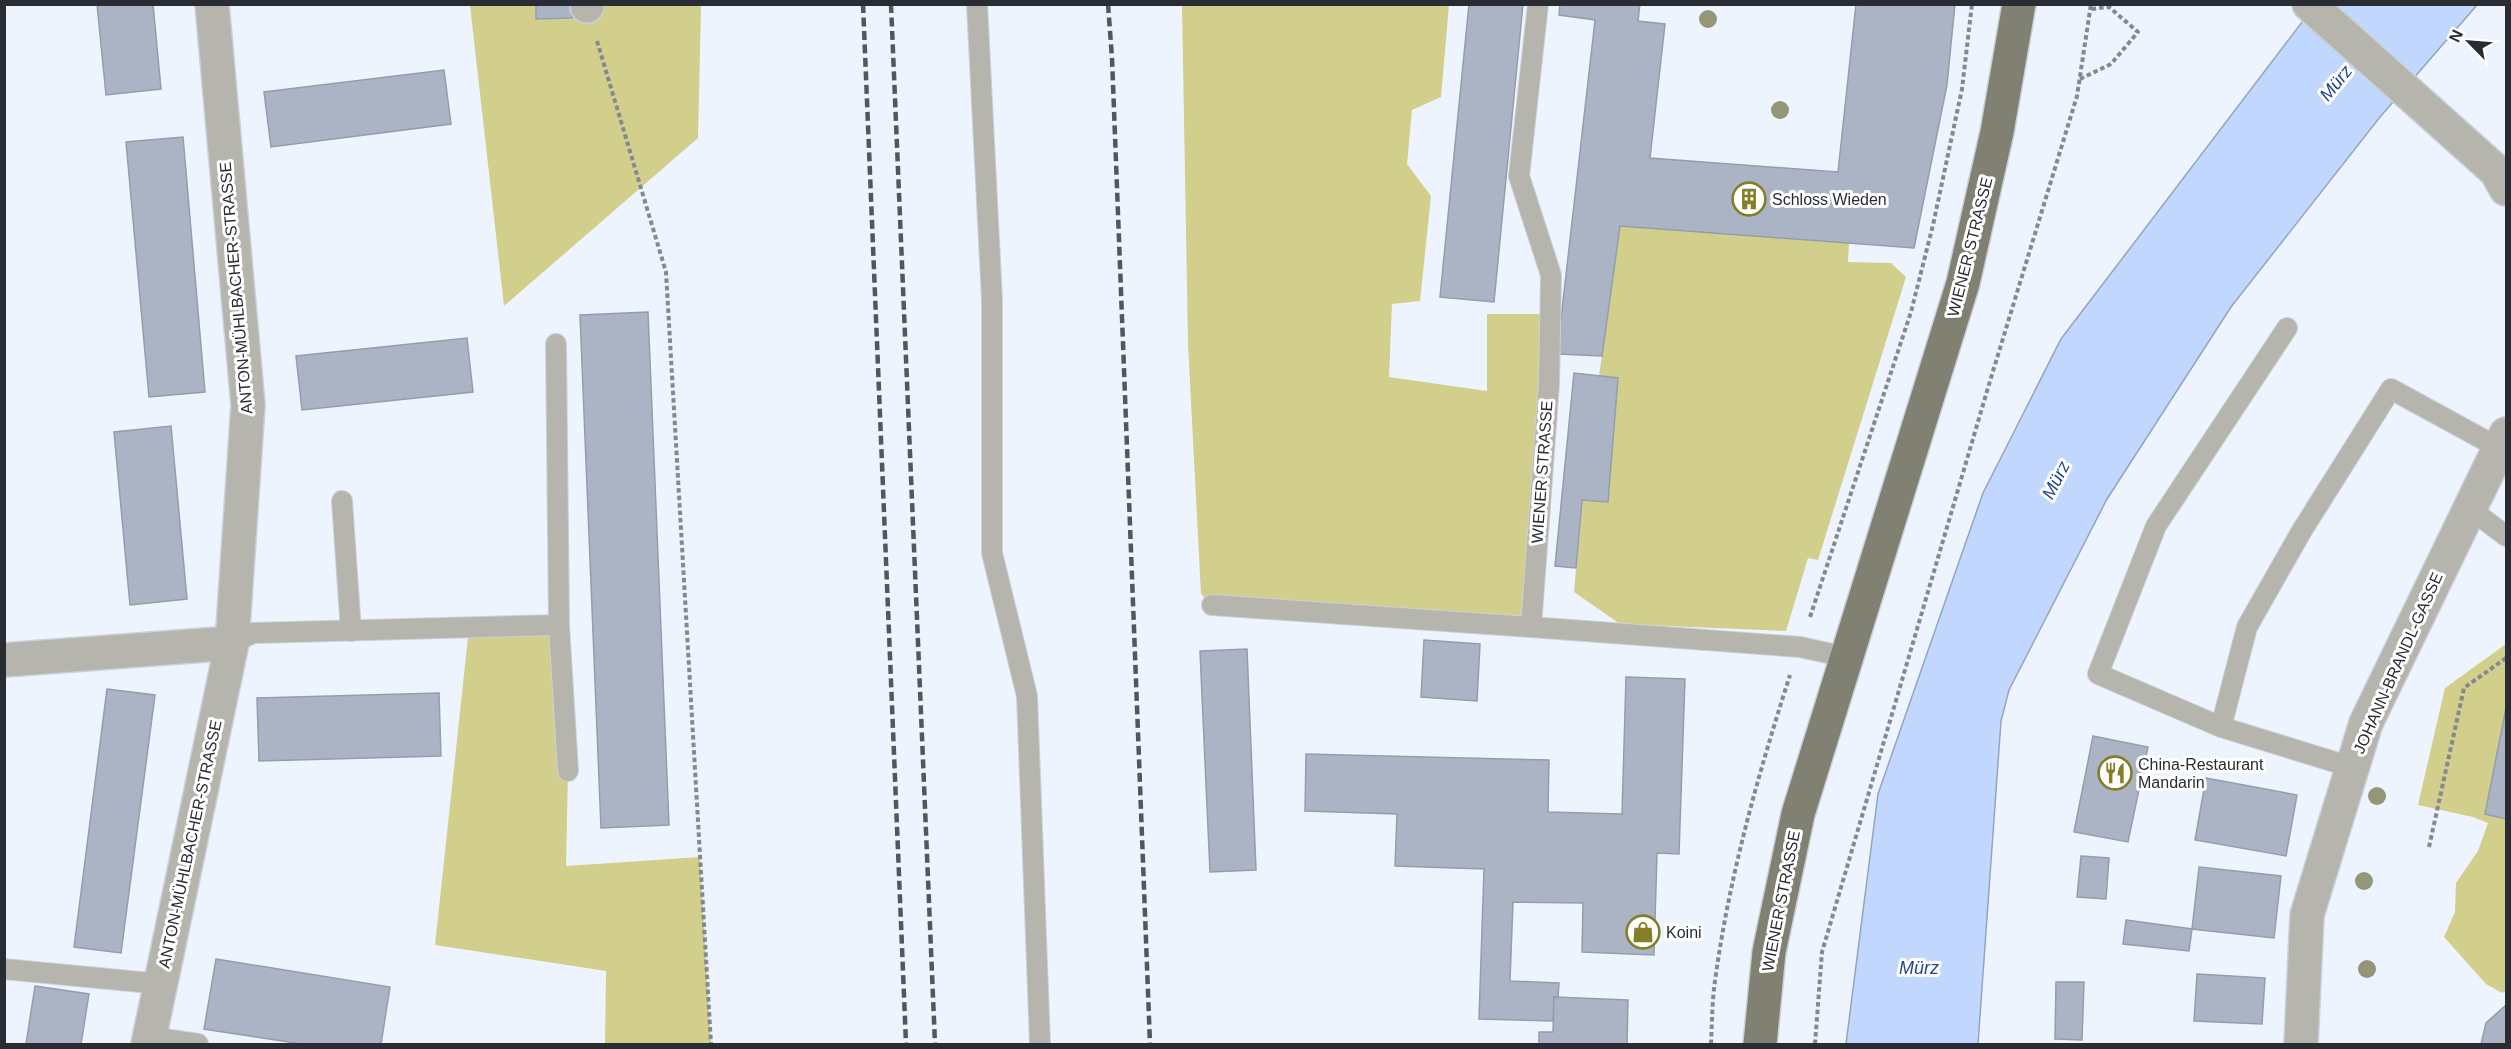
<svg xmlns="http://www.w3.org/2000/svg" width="2511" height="1049" viewBox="0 0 2511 1049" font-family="Arial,sans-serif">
<rect width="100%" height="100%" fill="#eef4fe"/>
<g fill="#d2ce8b">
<path d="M470,5H701L698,138L504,306Z"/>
<path d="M1182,5H1449L1441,97L1412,110L1407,164L1431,196L1420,301L1392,304L1389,377L1487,391V314H1550L1531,627L1212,605L1201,594L1188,344Z"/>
<path d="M1620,226L1849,243L1848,262L1891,263L1906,277L1818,560L1808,558L1786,631L1620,624L1574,592L1582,500L1608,501L1618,378L1599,376Z"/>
<path d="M559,625L568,771L566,866L700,857L711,1044H605L606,971L435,945L469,628Z"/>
<path d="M2506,644V991L2502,993L2486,984L2444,937L2455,912L2456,883L2478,851L2488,823L2473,817L2418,805L2445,688Z"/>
</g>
<path fill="#c1d7fe" stroke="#93a4c1" stroke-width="1.5" d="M2315,5H2477L2380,117L2231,307L2107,499L2009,690L2001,721L1978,1044H1846L1878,794L1983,493L2061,339Z"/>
<g fill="#abb4c4" stroke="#949dac" stroke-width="1.5">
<path d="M97,4H153L161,89L106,95Z"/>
<path d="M536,4H572V18L536,19Z"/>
<path d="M1469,4H1523L1494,302L1440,297Z"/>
<path d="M1560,4H1640L1638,21L1665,24L1650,158L1838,172L1856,4H1955L1947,85L1914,248L1620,226L1602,356L1557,354L1595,20L1559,15Z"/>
<path d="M444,70L451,124L271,147L264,92Z"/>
<path d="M183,137L205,392L149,397L126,142Z"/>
<path d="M648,312L669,825L601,828L580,315Z"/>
<path d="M467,338L473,392L302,410L296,356Z"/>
<path d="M1574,373L1618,378L1608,502L1582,500L1576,568L1555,566Z"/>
<path d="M171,426L187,599L130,605L114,432Z"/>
<path d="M1424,640L1480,644L1477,701L1421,697Z"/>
<path d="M1247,649L1256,870L1210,872L1200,651Z"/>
<path d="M1626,677L1685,679L1679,854L1657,853L1654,955L1582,952L1583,903L1513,902L1510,981L1559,983L1558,997H1554L1553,1021L1479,1019L1484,869L1395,866L1397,814L1305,811L1306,754L1549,760L1548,812L1622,814Z"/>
<path d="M107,689L155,695L121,953L74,947Z"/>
<path d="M439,693L441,756L259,761L257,698Z"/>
<path d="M2506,708V819L2485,814Z"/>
<path d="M2093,736L2148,747L2128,842L2074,832Z"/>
<path d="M2206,778L2297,795L2286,856L2195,840Z"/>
<path d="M2081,856L2109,858L2106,899L2077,897Z"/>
<path d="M2199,867L2281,876L2274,938L2192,929Z"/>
<path d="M2126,920L2192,929L2189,951L2123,944Z"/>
<path d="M216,959L390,987L381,1044H302L204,1029Z"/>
<path d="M2197,974L2265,978L2262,1024L2194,1021Z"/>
<path d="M2056,982H2084L2082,1040L2055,1039Z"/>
<path d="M35,986L89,994L81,1044H26Z"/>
<path d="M1554,997L1628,1000L1627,1044H1539V1032H1553Z"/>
<path d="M2506,1005V1044H2481L2486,1023Z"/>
</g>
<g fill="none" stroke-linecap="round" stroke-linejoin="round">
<defs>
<g id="service">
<path d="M977,4L992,300V553L1027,696L1040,1044"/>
<path d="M1538,4L1519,176L1551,275L1549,384L1531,627L1800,647L1846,657"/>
<path d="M556,344L559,625"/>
<path d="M342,501L351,631"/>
<path d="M2469,508L2506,536"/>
<path d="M1212,605L1531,627"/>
<path d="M232,643L253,633L559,625L568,771"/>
<path d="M2221,727L2098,674L2156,526L2287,328"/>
<path d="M2351,767L2221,727L2247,627L2301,532L2391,389L2499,448"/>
<path d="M4,969L161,984"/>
<path d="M150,1037L198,1044"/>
</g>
<g id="minor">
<path d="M2309,4L2496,171L2506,189"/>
<path d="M587,6V4"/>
<path d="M4,660L232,643"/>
<path d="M148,1044L232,643L248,405L212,4"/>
<path d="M2301,1044L2307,915L2366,723L2506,434"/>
</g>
<path id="primary" d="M1760,1044L1769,952L1798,814L1963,283L1997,132L2019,4"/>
</defs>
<use href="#service" stroke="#cbd0d9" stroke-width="22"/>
<use href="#minor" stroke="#cbd0d9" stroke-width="36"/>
<use href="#primary" stroke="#cbd0d9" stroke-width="36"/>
<g stroke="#848890" stroke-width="4" stroke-dasharray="4.5 3" stroke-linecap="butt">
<path d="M597,41L666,272L711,1044"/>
<path d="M2080,79L2111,64L2138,32L2109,7L2091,9"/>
<path d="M1810,617L1911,312L1933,225L1962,89L1972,4"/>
<path d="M2429,847L2464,688L2506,658"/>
<path d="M1711,1044C1712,1023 1712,1002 1715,981C1729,877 1758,775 1790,675"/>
<path d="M1815,1044L1822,952L1990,381L2077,96L2091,4"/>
</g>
<use href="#service" stroke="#b5b5ad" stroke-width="20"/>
<use href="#minor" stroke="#b5b5ad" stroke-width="33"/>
<use href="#primary" stroke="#818173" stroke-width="33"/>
<g stroke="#52565d" stroke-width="4.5" stroke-dasharray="9 4.5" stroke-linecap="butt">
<path d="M863,4L906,1044"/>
<path d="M891,4L935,1044"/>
<path d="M1108,4L1112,58L1150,1044"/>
</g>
</g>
<g fill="#959678">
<circle cx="1708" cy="19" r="9"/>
<circle cx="1780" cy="110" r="9"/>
<circle cx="2377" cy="796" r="9"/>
<circle cx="2364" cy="881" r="9"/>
<circle cx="2367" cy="969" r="9"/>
</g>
<defs>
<symbol id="building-ring" viewBox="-11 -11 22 22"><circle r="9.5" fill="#fff" stroke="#847e25" stroke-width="1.5"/><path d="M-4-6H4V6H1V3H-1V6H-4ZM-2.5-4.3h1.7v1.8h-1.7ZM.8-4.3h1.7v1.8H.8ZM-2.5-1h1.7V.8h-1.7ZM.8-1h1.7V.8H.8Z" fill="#847e25"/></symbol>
<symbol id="restaurant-ring" viewBox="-11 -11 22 22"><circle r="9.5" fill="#fff" stroke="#847e25" stroke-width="1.5"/><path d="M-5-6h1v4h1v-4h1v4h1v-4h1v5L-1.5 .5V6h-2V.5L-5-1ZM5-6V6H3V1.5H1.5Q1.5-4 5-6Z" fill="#847e25"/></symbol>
<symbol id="shop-ring" viewBox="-11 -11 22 22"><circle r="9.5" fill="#fff" stroke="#847e25" stroke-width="1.5"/><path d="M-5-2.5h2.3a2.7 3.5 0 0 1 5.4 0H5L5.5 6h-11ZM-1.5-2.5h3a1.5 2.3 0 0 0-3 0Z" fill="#847e25"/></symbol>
</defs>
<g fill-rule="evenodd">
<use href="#building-ring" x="1730" y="180" width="38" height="38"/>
<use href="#restaurant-ring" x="2096" y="754" width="38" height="38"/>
<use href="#shop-ring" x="1624" y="913" width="38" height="38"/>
</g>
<g text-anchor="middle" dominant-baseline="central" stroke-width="6" stroke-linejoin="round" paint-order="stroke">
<g font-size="16" fill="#292c32" stroke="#fff" text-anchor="start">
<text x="1772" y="199">Schloss Wieden</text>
<text x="2138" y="764">China-Restaurant<tspan x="2138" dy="18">Mandarin</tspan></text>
<text x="1666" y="932">Koini</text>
</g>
<g font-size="16" fill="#292c32" stroke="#fff">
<text transform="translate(1970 247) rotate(-76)">WIENER STRASSE</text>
<text transform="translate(236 288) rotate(-95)">ANTON-MÜHLBACHER-STRASSE</text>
<text transform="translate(1542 472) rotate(-86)">WIENER STRASSE</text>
<text transform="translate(2398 663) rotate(-66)">JOHANN-BRANDL-GASSE</text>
<text transform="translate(190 844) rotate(-78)">ANTON-MÜHLBACHER-STRASSE</text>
<text transform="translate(1781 901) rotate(-79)">WIENER STRASSE</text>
</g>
<g font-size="18" font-style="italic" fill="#21468f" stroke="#fff">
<text transform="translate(2336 83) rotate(-51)">Mürz</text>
<text transform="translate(2056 480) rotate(-63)">Mürz</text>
<text x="1919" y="968">Mürz</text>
</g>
</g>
<rect width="2511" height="1049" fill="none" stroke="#292c32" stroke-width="12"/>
<g transform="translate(2469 42) rotate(295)" stroke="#ffffff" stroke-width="4.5" paint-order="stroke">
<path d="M0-4.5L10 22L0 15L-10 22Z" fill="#292c32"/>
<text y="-9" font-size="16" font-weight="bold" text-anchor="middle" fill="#292c32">N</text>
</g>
</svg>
